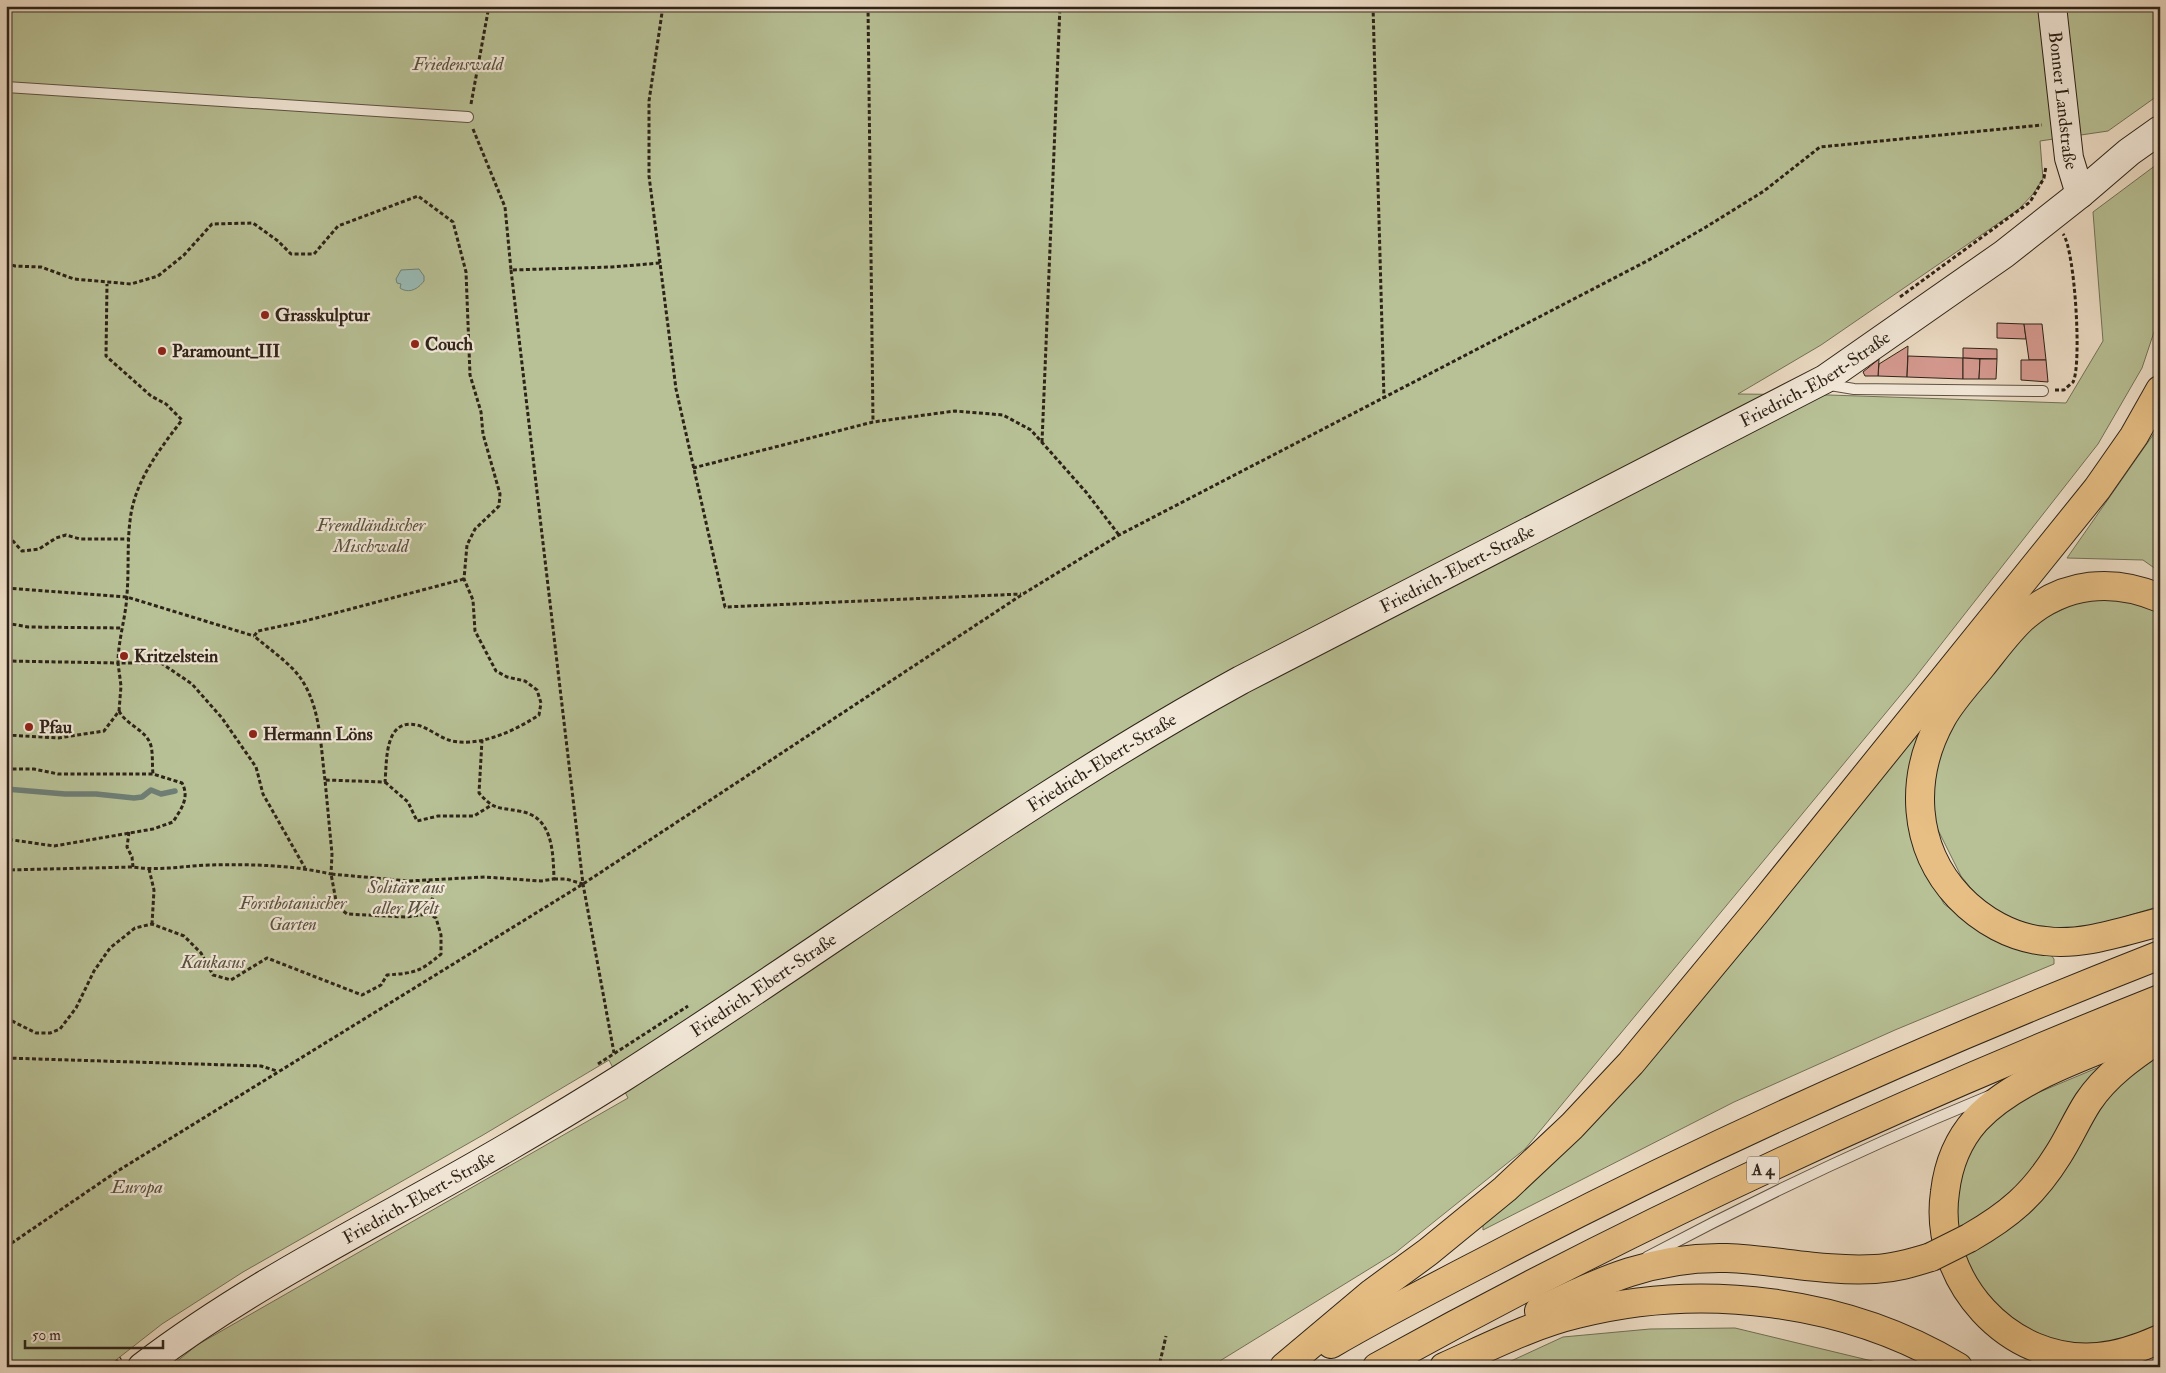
<svg xmlns="http://www.w3.org/2000/svg" width="2166" height="1373" viewBox="0 0 2166 1373" font-family="'IM FELL Double Pica',serif">
<rect width="100%" height="100%" fill="#eedec7"/>
<filter id="stains"><feTurbulence type="fractalNoise" baseFrequency=".004" numOctaves="4"/><feColorMatrix values="0 0 0 0 .2 0 0 0 0 .09 0 0 0 0 .02 0 0 0 .5 -.17"/></filter>
<radialGradient id="worn" r=".72"><stop offset=".6" stop-color="#630" stop-opacity="0"/><stop offset="1" stop-color="#630" stop-opacity=".3"/></radialGradient>
<g fill="#b8c196" stroke="#727257">
<path d="M6,6H2160V94L2108,131L2040,141L2043,179L2033,194L2019,209L1821,345L1738,394L1829,395L2066,403L2103,341L2093,212L2160,162V314L2142,368L2098,444L1913,680L1525,1149L1395,1253L1210,1367H170L197,1345L628,1098L609,1060L483,1135L243,1272L162,1324L107,1367H6Z"/>
<path d="M2160,425V572L2143,560L2067,558Z"/>
<path d="M2089,597L2136,602L2160,612V906L2081,930L2030,925L1987,908L1961,876L1933,820L1930,780L1946,733L2028,626Z"/>
<path d="M1923,723L1907,785L1913,846L1944,904L1991,939L2048,951L2054,959V964L1895,1030L1734,1102L1483,1230V1224L1629,1083L1755,936Z"/>
<path d="M2160,1051V1325L2152,1330L2109,1344H2066L2027,1329L1995,1307L1974,1280L1961,1253L2126,1077Z"/>
<path d="M2104,1065L2037,1165L2013,1193L1956,1233L1959,1173L1985,1125L2011,1104Z"/>
<path d="M1735,1328L1897,1367H1498L1563,1337L1650,1329Z"/>
</g>
<path fill="#99bcb7" stroke="#6e7f77" d="M419,269L424,276V281C418,289 409,294 400,288L401,284L397,283L396,279L401,270Z"/>
<g fill="none" stroke-linecap="round" stroke-linejoin="round">
<path stroke="#6e7f77" stroke-width="5.5" d="M6,789L65,794H96L134,798L142,797L151,790L161,794L175,791"/>
</g>
<g fill="#d79b92" stroke="#2d2318">
<path d="M1997,323L2024,324L2026,339L1997,338Z"/>
<path d="M2024,324H2042L2046,360H2029Z"/>
<path d="M1908,346L1907,377L1878,376L1879,364Z"/>
<path d="M1963,348L1997,349V359L1963,358Z"/>
<path d="M1908,356L1963,358V379L1907,377Z"/>
<path d="M1963,358L1980,359L1979,379H1963Z"/>
<path d="M1879,359L1878,376H1865L1863,372Z"/>
<path d="M1980,359H1997L1996,379H1979Z"/>
<path d="M2021,360H2046L2048,382L2021,380Z"/>
</g>
<g fill="none" stroke-linecap="round" stroke-linejoin="round">
<defs>
<g id="lane">
<path d="M6,87L468,117"/>
<path d="M1828,382L1830,385L1854,389L2043,391"/>
<path d="M1647,1257C1758,1198 1872,1144 1989,1096"/>
</g>
<g id="secondary">
<path id="s1" d="M2052,6L2069,158L2080,194"/>
<path id="s2" d="M142,1367C248,1286 367,1228 482,1162C529,1135 576,1107 622,1078C829,946 1026,798 1241,680L1825,379L2004,254L2080,194L2129,152L2160,130"/>
</g>
<g id="highway">
<path d="M2160,598C2113,578 2065,582 2025,616C2008,631 1995,650 1981,667C1968,683 1952,700 1942,718C1909,777 1912,847 1959,897C1981,920 2012,938 2045,941C2083,946 2123,931 2160,922"/>
<path d="M2160,1026C2103,1049 2018,1075 1976,1120C1958,1140 1948,1166 1945,1192C1932,1280 2009,1365 2098,1357C2120,1355 2140,1348 2160,1339"/>
<path d="M1969,1238C2009,1215 2033,1195 2058,1155C2069,1138 2077,1119 2088,1102C2106,1075 2133,1056 2160,1038"/>
<path d="M1539,1311C1603,1280 1654,1256 1727,1258C1776,1260 1826,1272 1875,1269C1895,1268 1912,1263 1931,1257"/>
<path d="M1331,1344C1384,1313 1439,1285 1493,1257C1710,1143 1933,1044 2160,955"/>
<path d="M1284,1367L1372,1293L1428,1252L1505,1189L1572,1126L1631,1063L1756,912L2097,489L2134,436L2160,390"/>
<path d="M1377,1367C1630,1227 1891,1106 2160,999"/>
<path d="M1444,1367C1487,1348 1531,1325 1577,1314C1702,1282 1847,1300 1958,1367"/>
</g>
</defs>
<use href="#lane" stroke="#5d5244" stroke-width="12"/>
<use href="#secondary" stroke="#2d2318" stroke-width="30"/>
<use href="#highway" stroke="#2d2318" stroke-width="30"/>
<g stroke="#2d2318" stroke-width="3" stroke-dasharray="4 2.5" stroke-linecap="butt">
<path d="M868,6L873,422"/>
<path d="M1373,6L1384,399"/>
<path d="M471,104L489,6"/>
<path d="M473,129L505,207L511,270L612,267L660,263L676,389L725,607L1021,594"/>
<path d="M6,263L15,266L41,267L74,279L131,284L158,276L184,255L212,224L253,223L278,241L291,254H314L338,226L418,196L453,222L466,272L470,375L481,412L483,434L500,494L499,506L475,529L467,545L464,579L473,600L475,631L496,671L507,677L525,681L537,690L541,703L539,715C516,730 481,747 452,741C440,738 429,728 417,725C384,718 387,761 385,782L325,780L332,854L331,874C292,865 250,864 209,865C183,866 159,871 133,867L6,870"/>
<path d="M660,263L649,176V101L663,6"/>
<path d="M511,270L583,884L614,1053"/>
<path d="M1900,297L2030,202L2044,178L2046,166"/>
<path d="M2055,390H2064C2067,387 2071,384 2073,382C2082,366 2075,249 2063,234"/>
<path d="M1042,442L1060,6"/>
<path d="M693,468L873,422L955,411L1003,415L1031,430L1086,492L1119,535"/>
<path d="M6,529L13,541L22,551L39,549L56,538L66,535L80,539H129"/>
<path d="M6,588L127,597L254,636"/>
<path d="M6,623L28,627L122,628"/>
<path d="M6,661L118,663C118,640 126,617 127,594C129,570 127,545 130,521C134,482 159,450 182,420L166,404L151,396L106,356L107,284"/>
<path d="M119,711C127,726 147,730 151,746C153,754 152,765 153,774"/>
<path d="M6,735L58,738L104,731L119,711L121,686L118,663H161L192,684L222,718L256,767L263,794L305,868"/>
<path d="M6,769H34L58,774H153L182,783C190,798 181,809 173,822L153,829L54,846L6,839"/>
<path d="M325,780C320,743 321,697 292,668C281,657 267,647 254,636L258,631L305,621L464,579"/>
<path d="M385,782L408,802L417,821L438,816H474L490,806"/>
<path d="M129,832L127,847L132,857L133,867"/>
<path d="M149,869L154,890L152,924"/>
<path d="M554,879H566L583,884"/>
<path d="M428,914L433,896L428,881"/>
<path d="M6,1018L36,1033H50L60,1029L76,1008L94,971L110,948L135,928L152,924L184,936L201,953L213,975L231,980L267,958L362,995L381,985L387,975C415,973 420,972 441,954V935L436,918L428,914L405,917L347,914L337,906L331,874L408,881L485,877L541,881L554,879C553,851 553,816 519,811C497,807 494,810 479,793L482,740"/>
<path d="M6,1058L261,1066L277,1071"/>
<path d="M598,1064L688,1006"/>
<path d="M6,1247L116,1172L583,884L1023,594L1119,535L1647,261L1706,227L1764,191L1820,147L2042,125"/>
<path d="M110,1367L121,1358"/>
<path d="M1155,1367L1160,1362L1166,1336"/>
</g>
<use href="#lane" stroke="#f4eadb" stroke-width="10"/>
<use href="#secondary" stroke="#f4eadb" stroke-width="28"/>
<use href="#highway" stroke="#e7bf84" stroke-width="28"/>
<defs>
<path id="highway-bridge" d="M1931,1257L1969,1238"/>
</defs>
<use href="#highway-bridge" stroke="#2d2318" stroke-width="30" stroke-linecap="butt"/>
<use href="#highway-bridge" stroke="#e7bf84" stroke-width="28"/>
</g>
<g fill="#8f2418" stroke="#f4eadb" stroke-width="2">
<circle cx="265" cy="315" r="5"/>
<circle cx="415" cy="344" r="5"/>
<circle cx="162" cy="351" r="5"/>
<circle cx="124" cy="656" r="5"/>
<circle cx="29" cy="727" r="5"/>
<circle cx="253" cy="734" r="5"/>
</g>
<g text-anchor="middle" dominant-baseline="central" stroke-width="4.5" stroke-linejoin="round" paint-order="stroke">
<rect fill="#f4eadb" stroke="#695f52" stroke-width="1" x="1747" y="1156.5" width="32" height="27" rx="4"/>
<g font-size="16" font-weight="bold" fill="#2d2318">
<text x="1763" y="1170">A 4</text>
</g>
<g font-size="18" font-style="italic" fill="#57523e" stroke="#f4eadb">
<text x="458" y="64">Friedenswald</text>
<text x="371" y="525">Fremdländischer<tspan x="371" dy="21">Mischwald</tspan></text>
<text x="406" y="887">Solitäre aus<tspan x="406" dy="21">aller Welt</tspan></text>
<text x="293" y="903">Forstbotanischer<tspan x="293" dy="21">Garten</tspan></text>
<text x="213" y="962">Kaukasus</text>
<text x="137" y="1187">Europa</text>
</g>
<g font-size="18" fill="#2d2318" stroke="#f4eadb">
<text stroke="none"><textPath href="#s1" startOffset="95">Bonner Landstraße</textPath></text>
<text stroke="none"><textPath href="#s2" startOffset="1945">Friedrich-Ebert-Straße</textPath></text>
<text stroke="none"><textPath href="#s2" startOffset="1540">Friedrich-Ebert-Straße</textPath></text>
<text stroke="none"><textPath href="#s2" startOffset="1135">Friedrich-Ebert-Straße</textPath></text>
<text stroke="none"><textPath href="#s2" startOffset="730">Friedrich-Ebert-Straße</textPath></text>
<text stroke="none"><textPath href="#s2" startOffset="325">Friedrich-Ebert-Straße</textPath></text>
</g>
<g font-size="18" font-weight="bold" fill="#2d2318" stroke="#f4eadb" text-anchor="start">
<text x="275" y="315">Grasskulptur</text>
<text x="425" y="344">Couch</text>
<text x="172" y="351">Paramount_III</text>
<text x="134" y="656">Kritzelstein</text>
<text x="39" y="727">Pfau</text>
<text x="263" y="734">Hermann Löns</text>
</g>
</g>
<rect width="2166" height="1373" fill="none" stroke="#eedec7" stroke-width="25"/>
<rect x="8" y="8" width="2151" height="1358" fill="none" stroke="#2d2318" stroke-width="2.5"/>
<rect x="12" y="12" width="2141" height="1348" fill="none" stroke="#2d2318"/>
<path d="M25 1340v8h138v-8" fill="none" stroke="#2d2318" stroke-width="2.5"/>
<text x="32" y="1340" font-size="15" fill="#2d2318" stroke="#f4eadb" stroke-width="4" paint-order="stroke">50 m</text>
<rect width="100%" height="100%" filter="url(#stains)"/>
<rect width="100%" height="100%" fill="url(#worn)"/>
</svg>
